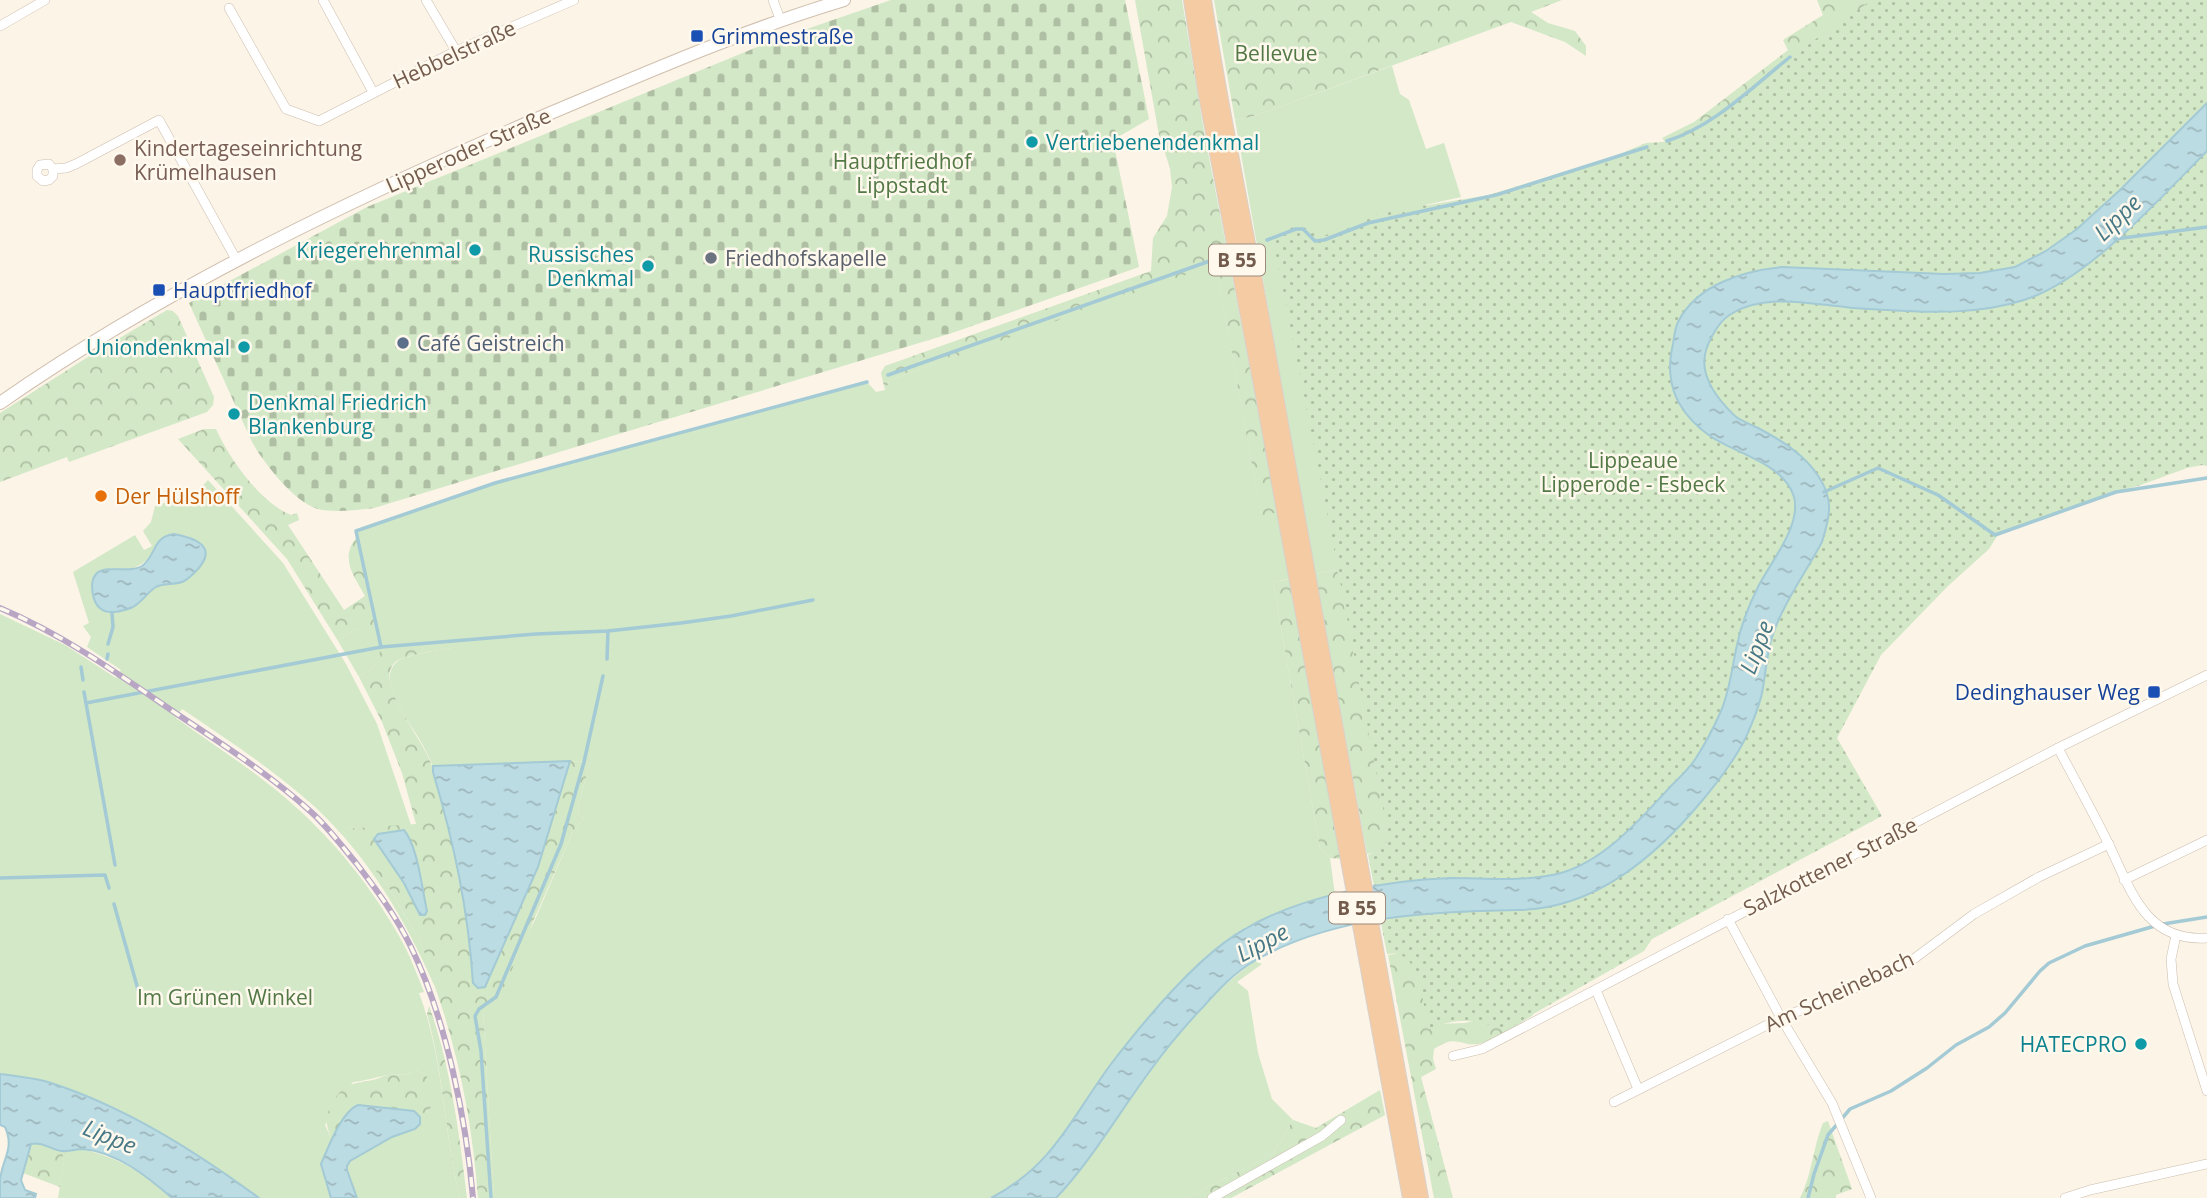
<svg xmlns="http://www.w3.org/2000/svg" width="2207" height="1198" viewBox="0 0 2207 1198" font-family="'Open Sans',sans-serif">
<defs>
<pattern id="forest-crowns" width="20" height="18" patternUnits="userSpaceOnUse" patternTransform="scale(1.75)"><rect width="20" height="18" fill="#d2e8c6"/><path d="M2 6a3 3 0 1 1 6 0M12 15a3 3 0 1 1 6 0" fill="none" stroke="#afbfa3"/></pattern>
<pattern id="cemetery-stones" width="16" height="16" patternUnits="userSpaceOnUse" patternTransform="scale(1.75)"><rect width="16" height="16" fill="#d2e8c6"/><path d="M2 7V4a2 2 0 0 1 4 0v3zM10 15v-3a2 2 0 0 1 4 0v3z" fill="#afbfa3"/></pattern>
<pattern id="park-dots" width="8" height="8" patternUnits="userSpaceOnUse" patternTransform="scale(1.75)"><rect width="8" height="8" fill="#d2e8c6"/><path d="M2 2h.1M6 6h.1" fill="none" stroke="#afbfa3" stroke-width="1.8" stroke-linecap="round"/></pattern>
<pattern id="water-ripples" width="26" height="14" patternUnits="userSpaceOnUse" patternTransform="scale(1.75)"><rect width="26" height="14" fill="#bcdce4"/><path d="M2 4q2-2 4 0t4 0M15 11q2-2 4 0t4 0" fill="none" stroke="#9db6bb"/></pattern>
</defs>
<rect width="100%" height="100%" fill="#fbf4e7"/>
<g fill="#d2e8c6" fill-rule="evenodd">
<path d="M1892,0H2207L1386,885L1336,570L1273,582L1320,849L1330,858L1335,895C1304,904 1274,913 1245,928C1207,949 1173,991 1145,1024C1134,1037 1121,1051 1111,1065C1072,1118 1051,1166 990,1198H494L483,1010L534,922L573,831L584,819L579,814L578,807L590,762L570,761L433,766C428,756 424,746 418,737C407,719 375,678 398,661C407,654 448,649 461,646V640L377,664L359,677L338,641L355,629L381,646L356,531L495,483L867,382L876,392L885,390L890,380L1216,263L1261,515L1303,506L1235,120L1254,116L1392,66L1400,94L1409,100L1426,149L1444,143L1461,197L1425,205L1426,215L1672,151Z"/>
<path d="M208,480L283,563L346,664L377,724L411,825L345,829L389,888L420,941L438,985L435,987C406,921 369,857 315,807C274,770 228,740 182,709L176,718C209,742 244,764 276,790C329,833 373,887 405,947C412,961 418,977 424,992L419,993C444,1059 443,1130 460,1198H357L347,1170V1166L350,1161L392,1137L415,1129L420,1124V1117L429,1110L425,1074L416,1071C402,1077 400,1073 388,1075C376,1077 365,1081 353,1082L325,1125L332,1140L321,1164L331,1198H259L195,1154L139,1121L82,1094L45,1081L0,1074V614L65,645L116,678L121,670L87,647L91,637L83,626L89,623L73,572L135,535L144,550L152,546L143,531L151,522L155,506L196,493ZM185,536L202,544C200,553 198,568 192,575C183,587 168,581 157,587C150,590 147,596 141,601C130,611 107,617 97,605L103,570C132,572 147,568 159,540Z"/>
<path d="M1255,961L1262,964L1237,982L1248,991L1258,1053L1272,1099L1293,1120L1273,1154L1186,1198H1056C1092,1161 1117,1115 1148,1073C1179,1031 1213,991 1255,961Z"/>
<path d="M82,1149C119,1158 144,1173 172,1198H58L64,1161L62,1151Z"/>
</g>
<g fill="url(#forest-crowns)" fill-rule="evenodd">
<path d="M1135,0H1182L1205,137L1278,512L1261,516L1216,264L890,380L885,390L881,373L885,366L1151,271L1153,238L1167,216L1172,187L1170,168L1159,135Z"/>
<path d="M1214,0H1562L1531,12L1548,23L1575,31L1586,46V56L1565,42L1511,22L1254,116L1235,120Z"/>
<path d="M1817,0H1892L1672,151L1662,138L1694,122L1788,50L1783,40L1823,15Z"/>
<path d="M167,310L173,311L178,316L214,397L213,405L207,412L69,462L67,457L0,482V413L91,355Z"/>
<path d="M204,429H216C229,458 260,503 291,515L297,513L299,520L288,525L344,610L365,596C354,576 339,558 357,537L381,647L461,640L462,646C442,650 421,652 403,658C360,673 433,747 433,772C454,843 468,908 473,982L478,988L485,986L538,867L570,761L590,762L578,807L579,814L584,819L573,831L499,999L483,1010L494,1198H478C473,1127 459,1054 435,987L437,985L420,941L389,888L344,829L416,824L402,773L382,722L359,677L377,664L381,647L355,629L338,641L287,559L178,439ZM404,830C418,846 423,889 427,911L420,914L404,883L374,840Z"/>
<path d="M1337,570L1389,839L1380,852L1367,854L1315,574Z"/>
<path d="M1291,579L1342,859L1330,858L1320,849L1273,582Z"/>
<path d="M1401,953L1419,967L1435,1024L1465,1023L1528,1007L1534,1011L1532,1016C1516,1025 1499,1038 1482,1043C1462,1049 1458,1032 1434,1049L1433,1059L1436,1069L1421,1077L1453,1198H1434L1388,955Z"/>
<path d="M429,1006C450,1063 460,1137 467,1198H460C445,1137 444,1075 427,1014Z"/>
<path d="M416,1071L425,1074L431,1084L434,1103L429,1110L420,1117C397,1098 360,1122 336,1131L332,1140C326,1125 324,1118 332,1104C343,1083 352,1084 373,1080C378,1079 384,1075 389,1075C402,1073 402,1077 416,1071Z"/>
<path d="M1380,1090L1385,1115L1231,1198H1186L1273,1154L1293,1120L1316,1128Z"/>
<path d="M1828,1121L1852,1189L1836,1195V1198H1800C1812,1175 1813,1147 1823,1123Z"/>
<path d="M36,1142L62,1151L64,1161L60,1187L23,1173L31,1143Z"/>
</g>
<path fill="url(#cemetery-stones)" d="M891,0H1125L1149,119L1113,140L1139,267L952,333L374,508C356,510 335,513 318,509C294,502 264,463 252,442L189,303L367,207L772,41Z"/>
<path fill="url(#park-dots)" d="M1872,0H2207V466L2202,465L2187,468L2138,486L2113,492L1999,533L1989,549L1948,586L1881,655L1837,738L1882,816L1652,939L1644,951L1514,1025C1497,1032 1489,1022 1472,1021C1456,1020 1443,1023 1428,1029C1424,1010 1421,959 1398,954C1394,953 1391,954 1387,954L1368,855C1378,851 1388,846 1388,834L1324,496L1272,235L1299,225L1322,236L1346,229L1380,213L1489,195L1615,156L1646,143L1678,141L1694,137L1774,68Z"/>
<g fill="url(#water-ripples)" stroke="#a3cad5" stroke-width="2">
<path d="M2207,103V151C2159,199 2088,280 2024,300C1980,314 1932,313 1887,310C1873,309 1859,309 1845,307C1810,304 1764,293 1731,314C1719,321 1712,335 1707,347C1697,373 1716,398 1735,416C1741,421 1750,424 1758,428C1781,440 1804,454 1819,477C1834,500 1830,516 1822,542C1806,572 1784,602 1773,634C1767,652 1766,669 1763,688C1760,705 1752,724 1745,739C1733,763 1717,783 1701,802C1654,858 1594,909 1518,910C1430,912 1335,915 1256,960C1235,972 1219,989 1203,1007C1183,1028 1164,1051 1147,1075C1117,1116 1091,1161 1056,1198H991C1054,1165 1071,1118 1111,1064C1144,1021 1198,955 1245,929C1300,896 1387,880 1451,878C1486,878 1522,882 1557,874C1602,863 1640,820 1670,787C1679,778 1689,769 1696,758C1705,744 1714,727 1721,711C1730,690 1732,667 1737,645C1741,625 1749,605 1758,587C1770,563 1802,525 1794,497C1784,463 1736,454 1710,436C1697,427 1687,417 1679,403C1669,385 1668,363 1673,344C1674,337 1675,328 1678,322C1697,284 1744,271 1782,267L1944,274L1980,273L2015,267L2046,251L2077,229L2120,190Z"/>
<path d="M174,534C195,538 218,546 198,569C193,574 188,580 182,582C173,585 163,583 156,587C146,593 142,603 131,608C122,611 109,615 101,609C92,603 89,582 96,574C105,564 129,574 142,566C157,555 152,537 174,534Z"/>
<path d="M570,761L538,867L485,987L478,988L473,983C468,908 454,843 433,772V766Z"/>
<path d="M404,830C418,847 422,889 427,911L425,915H420L404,883L374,839L378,834Z"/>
<path d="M0,1074C16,1076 33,1078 48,1082C124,1106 195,1151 259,1198H172C148,1177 117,1152 83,1149C76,1149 69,1152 62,1151C51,1150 42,1141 31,1144L21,1180L25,1190L36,1194L35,1198H0C0,1192 0,1186 0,1180C2,1159 15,1149 5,1127L0,1125Z"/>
<path d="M358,1105L414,1111L420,1117V1124L415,1129L392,1137L350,1161L347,1166V1170L357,1198H331L321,1164C328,1148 341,1112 358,1105Z"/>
</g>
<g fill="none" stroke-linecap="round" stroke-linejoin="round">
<g stroke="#a3cad5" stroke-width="3.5">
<path d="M1667,141C1714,126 1751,88 1790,57"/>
<path d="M2115,239L2207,227"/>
<path d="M1267,240L1296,229H1303L1315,241L1324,240L1368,223L1496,195L1647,147"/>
<path d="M888,375L1221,257"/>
<path d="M1824,492L1878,468L1938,495L1995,535L2116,492L2207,478"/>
<path d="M108,644L113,627L112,613"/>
<path d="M381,647L356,531L495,483L867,382"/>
<path d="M107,659L108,654"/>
<path d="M607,659L608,631"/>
<path d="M81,667L83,680"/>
<path d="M84,692L115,865"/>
<path d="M86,703L381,647L536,634L608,631L681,623L731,616L813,600"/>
<path d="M0,878L105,875L109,888"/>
<path d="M114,904L139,993"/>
<path d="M2163,924L2207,917"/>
<path d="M491,1198L481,1051L475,1016L479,1009L496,997L561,844L584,762L603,676"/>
<path d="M1808,1198L1814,1174L1828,1135L1850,1109L1891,1091L1927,1068L1956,1045L1989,1027L2005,1013L2040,971L2049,963L2085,946L2155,926"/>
</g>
<defs>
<g id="minor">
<path d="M323,0L373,92"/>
<path d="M426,0L456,51"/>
<path d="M773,0L780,19"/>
<path d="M229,8L286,109L319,121L456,51L574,0"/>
<path d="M0,26L45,0"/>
<path d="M53,169V176L49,180L43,181L37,176V170L40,165L49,164L53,169L66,168L76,164L159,120L237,261"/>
<path d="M2058,748C2075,780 2093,812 2109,845C2131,890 2145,942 2207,938"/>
<path d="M2124,880L2207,840"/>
<path d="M1728,919L1781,1018L1832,1103L1871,1198"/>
<path d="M2176,935L2171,959L2173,984L2207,1091"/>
<path d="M1596,990L1638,1089"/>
<path d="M1453,1056L1482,1049L2058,748L2207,675"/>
<path d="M1614,1102L1781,1018L1847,992L1907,964L1974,914L2039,877L2109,844"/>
<path d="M1212,1198L1322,1136L1341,1120"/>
<path d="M2065,1198L2090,1190L2207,1164"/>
</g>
<path id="secondary" d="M0,403C171,284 362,194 553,112C650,71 744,30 844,0"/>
<g id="trunk">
<path d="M1191,0L1205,90L1261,385L1410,1198"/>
<path d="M1204,0C1224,129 1252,257 1274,385C1323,656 1371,927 1421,1198"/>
</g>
</defs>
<use href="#minor" stroke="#ccbdad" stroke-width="10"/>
<use href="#secondary" stroke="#d1bfae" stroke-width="14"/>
<use href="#trunk" stroke="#d8d1cd" stroke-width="16"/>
<use href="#minor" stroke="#fff" stroke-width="9"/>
<use href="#secondary" stroke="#fff" stroke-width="12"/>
<use href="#trunk" stroke="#f4cba2" stroke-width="14"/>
<defs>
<path id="rail" d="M0,608C64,635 120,675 177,714C223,745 269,774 310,811C327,826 341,845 356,863C376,889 396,916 411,947C446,1019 466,1118 473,1198"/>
</defs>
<use href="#rail" stroke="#b8a6c4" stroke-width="6"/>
<use href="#rail" stroke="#fef8ed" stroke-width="3.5" stroke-dasharray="10" stroke-linecap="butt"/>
</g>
<g fill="#1a4fb4" stroke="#fef8ed" stroke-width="2.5">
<rect x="690" y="29" width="14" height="14" rx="3.5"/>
<rect x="152" y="283" width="14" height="14" rx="3.5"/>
<rect x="2147" y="685" width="14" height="14" rx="3.5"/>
</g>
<g fill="#0f9aa8" stroke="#fef8ed" stroke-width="2.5">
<circle cx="1032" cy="142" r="7"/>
<circle cx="475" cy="250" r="7"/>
<circle cx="648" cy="266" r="7"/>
<circle cx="244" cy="347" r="7"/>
<circle cx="234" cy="414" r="7"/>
<circle cx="2141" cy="1044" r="7"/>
</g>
<circle fill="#8d6e63" stroke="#fef8ed" stroke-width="2.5" cx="120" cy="160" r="7"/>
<circle fill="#6b7280" stroke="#fef8ed" stroke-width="2.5" cx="711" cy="258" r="7"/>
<circle fill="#5c6f8a" stroke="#fef8ed" stroke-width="2.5" cx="403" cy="343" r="7"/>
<circle fill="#e8710a" stroke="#fef8ed" stroke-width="2.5" cx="101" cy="496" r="7"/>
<g text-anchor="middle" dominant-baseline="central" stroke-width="5" stroke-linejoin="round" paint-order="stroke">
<g fill="#fef8ed" stroke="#9d8b7d" stroke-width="2">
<rect x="1209" y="244.5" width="56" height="31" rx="5"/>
<rect x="1329" y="892.5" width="56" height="31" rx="5"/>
</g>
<g font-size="19" font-weight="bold" fill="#735c4d">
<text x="1237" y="260">B 55</text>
<text x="1357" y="908">B 55</text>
</g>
<g font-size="21" fill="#164399" stroke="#fef8ed" text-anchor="start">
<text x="711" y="36">Grimmestraße</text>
<text x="173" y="290">Hauptfriedhof</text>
<text x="2140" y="692" text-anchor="end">Dedinghauser Weg</text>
</g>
<g font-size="21" fill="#527845" stroke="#fef8ed">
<text x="1276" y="53">Bellevue</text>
<text x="902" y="161">Hauptfriedhof<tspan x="902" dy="24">Lippstadt</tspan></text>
<text x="1633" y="460">Lippeaue<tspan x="1633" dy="24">Lipperode - Esbeck</tspan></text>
<text x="225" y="997">Im Grünen Winkel</text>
</g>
<g font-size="21" fill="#735c4d" stroke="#fef8ed">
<text transform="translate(454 54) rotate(-25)">Hebbelstraße</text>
<text transform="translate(468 150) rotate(-24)">Lipperoder Straße</text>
<text transform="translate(1830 866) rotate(-27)">Salzkottener Straße</text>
<text transform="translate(1839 991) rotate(-25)">Am Scheinebach</text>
</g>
<g font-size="21" fill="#0d838f" stroke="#fef8ed" text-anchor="end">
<text x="1046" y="142" text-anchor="start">Vertriebenendenkmal</text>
<text x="461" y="250">Kriegerehrenmal</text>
<text x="634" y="254">Russisches<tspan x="634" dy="24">Denkmal</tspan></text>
<text x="230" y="347">Uniondenkmal</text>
<text x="248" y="402" text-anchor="start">Denkmal Friedrich<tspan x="248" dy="24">Blankenburg</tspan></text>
<text x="2127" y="1044">HATECPRO</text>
</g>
<g font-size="21" fill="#785e54" stroke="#fef8ed" text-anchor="start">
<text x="134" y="148">Kindertageseinrichtung<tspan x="134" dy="24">Krümelhausen</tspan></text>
</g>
<g font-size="21" fill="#5b616d" stroke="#fef8ed" text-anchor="start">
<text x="725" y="258">Friedhofskapelle</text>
</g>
<g font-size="21" fill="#4e5e75" stroke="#fef8ed" text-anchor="start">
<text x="417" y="343">Café Geistreich</text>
</g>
<g font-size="21" fill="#c56008" stroke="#fef8ed" text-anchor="start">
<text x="115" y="496">Der Hülshoff</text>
</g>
<g font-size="23" font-style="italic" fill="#477885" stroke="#fef8ed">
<text transform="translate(2117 217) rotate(-44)">Lippe</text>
<text transform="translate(1756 647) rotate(-69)">Lippe</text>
<text transform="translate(1262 942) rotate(-28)">Lippe</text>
<text transform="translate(110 1136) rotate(22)">Lippe</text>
</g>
</g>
</svg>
